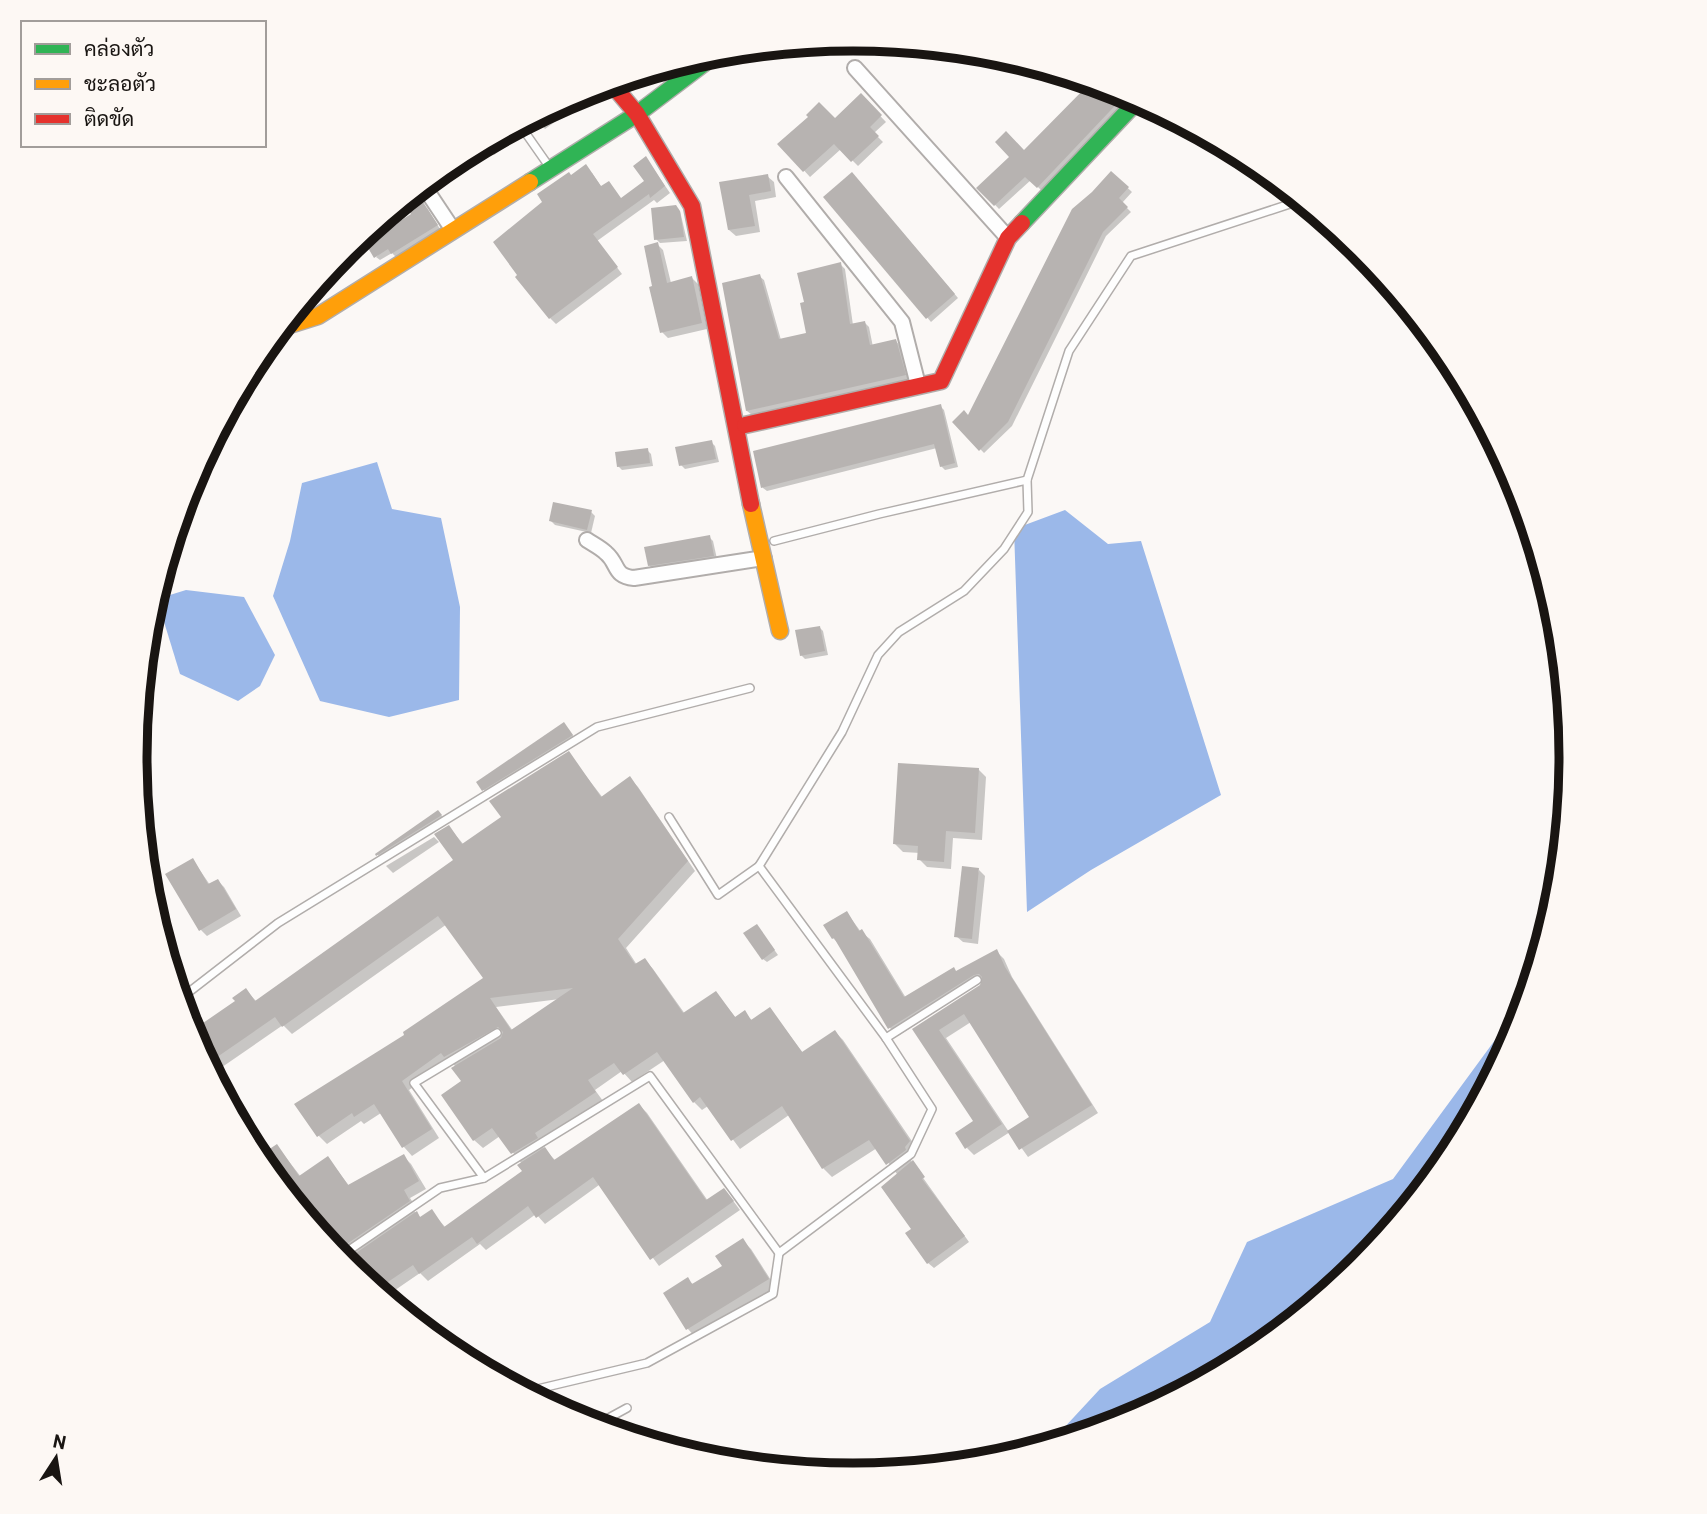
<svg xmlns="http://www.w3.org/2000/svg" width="1707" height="1514" viewBox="0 0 1707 1514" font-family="Barlow,Sarabun,sans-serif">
<rect width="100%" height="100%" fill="#fbf8f6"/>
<g fill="#9bb8e9">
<path d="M377,462L392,509L441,518L460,607L459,700L389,717L320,701L273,596L290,541L302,483Z"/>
<path d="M1065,510L1108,544L1141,541L1221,795L1091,870L1027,912L1014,529Z"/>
<path d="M186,590L244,597L275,655L260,686L238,701L180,674L157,599Z"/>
<path d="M1528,995L1517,1032L1451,1157L1361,1265L1252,1355L1128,1421L1048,1445L1100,1389L1210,1322L1247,1242L1393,1179Z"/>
</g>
<g fill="#0003" fill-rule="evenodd">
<path d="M1092,82L1133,95L1042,191L1031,180L999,209L979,188L1024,152Z"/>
<path d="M589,90L594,98L582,106L580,104L545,129L534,117Z"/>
<path d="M861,96L886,122L874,133L883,142L858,166L841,149L810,177L780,144L835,120Z"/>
<path d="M508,131L515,140L494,155L484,143Z"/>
<path d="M646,158L670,193L657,203L654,200L597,241L622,274L556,324L550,318L571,177L592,173L602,188L622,200L646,181Z"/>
<path d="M1112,173L1132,192L1122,203L1131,212L1106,236L1012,426L984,453L954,422L969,418L1093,194Z"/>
<path d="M767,176L774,182L776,197L755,201L760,232L736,236L729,230L722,183Z"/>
<path d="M856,178L958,298L931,322L826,197Z"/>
<path d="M427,208L440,229L396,257L392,253L380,260L376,257Z"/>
<path d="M680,211L687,241L660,243L656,239Z"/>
<path d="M657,244L663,250L671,283L692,278L698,284L707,329L668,338L662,332L654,287Z"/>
<path d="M341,254L347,263L317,284Z"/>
<path d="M840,264L845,269L853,325L865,323L869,327L873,347L896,341L900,346L909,380L752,415L747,411L759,276L764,280L781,340L808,334L806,303Z"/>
<path d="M940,406L944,410L958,467L945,470L941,466L937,448L767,491L763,488L755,452Z"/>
<path d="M711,442L715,446L719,462L685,469L681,465Z"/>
<path d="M647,450L651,454L653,466L622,470L618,466Z"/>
<path d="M591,512L595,516L591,533L555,525L551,521Z"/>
<path d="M709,537L713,541L717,559L653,569L649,565Z"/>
<path d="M819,627L823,631L828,655L805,659L801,655Z"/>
<path d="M564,724L578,742L490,796L483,789Z"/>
<path d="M569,754L603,798L630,779L638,787L695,871L626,948L637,965L645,960L653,969L685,1014L716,993L736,1018L744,1013L753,1021L770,1009L803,1053L835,1032L843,1040L918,1150L911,1161L969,1242L934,1268L928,1263L913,1229L897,1174L877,1148L832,1177L823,1168L789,1115L740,1149L708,1106L702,1110L694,1102L665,1060L632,1082L622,1071L595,1090L603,1101L542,1142L545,1147L543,1148L556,1161L639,1105L647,1113L708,1201L731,1198L740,1210L659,1266L599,1185L545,1224L536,1214L486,1250L480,1244L428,1281L420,1273L385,1297L345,1265L256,1156L244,1134L251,1130L269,1151L277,1146L301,1177L328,1158L350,1187L403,1156L411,1164L426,1189L410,1198L417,1209L414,1211L421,1218L431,1211L446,1228L524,1171L522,1164L500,1136L483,1148L474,1140L463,1082L456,1067L450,1061L409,1090L439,1138L412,1156L404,1147L381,1113L364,1124L361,1121L327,1144L318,1135L407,1035L486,979L447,924L292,1034L283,1025L212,1074L191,1034L237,1002L246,990L257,1002L456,861L449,827L464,845L503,818ZM560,999L513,1031L496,1007Z"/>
<path d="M978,769L986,777L982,840L953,838L951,869L927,867L919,859L920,853L903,852L895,844Z"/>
<path d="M438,812L444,818L384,861L377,854Z"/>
<path d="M434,837L439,842L393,873L386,866Z"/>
<path d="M193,860L210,885L218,881L224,887L241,916L207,936L201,930Z"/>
<path d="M979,870L985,876L978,944L963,942L956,936Z"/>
<path d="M847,913L861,932L870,939L906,998L996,951L1004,959L1012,977L1098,1113L1028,1157L1010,1132L974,1155L967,1148L976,1121L914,1029L984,985L982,982L898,1036L890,1028L841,946L833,938ZM971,1022L1032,1118L1009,1132L946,1038Z"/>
<path d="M760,930L778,955L767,962L763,959Z"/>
<path d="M742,1240L751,1249L776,1288L696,1338L688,1329L665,1294L688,1280L694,1285L724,1267Z"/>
</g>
<g fill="#b7b3b1" fill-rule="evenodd">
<path d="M1091,82L1127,93L1037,188L1025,177L994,206L976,188L1009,157L995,142L1006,131L1024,150Z"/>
<path d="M861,93L882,115L870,127L879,136L851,162L834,144L803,172L777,144L808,117L806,115L819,102L835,118Z"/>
<path d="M646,156L665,186L650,198L649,194L593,234L618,267L549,319L515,277L517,275L493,242L542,202L537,194L569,172L571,175L586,164L601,186L609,181L621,198L644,181L633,166Z"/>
<path d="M1111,171L1129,187L1119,198L1128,207L1103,232L1008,422L979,451L952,422L964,410L968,415L1072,209L1092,192Z"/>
<path d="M852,172L955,294L926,319L823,197Z"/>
<path d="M768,174L771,191L749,195L755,226L728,230L719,182Z"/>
<path d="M423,202L438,225L391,254L388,249L374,258L361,236L372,227L378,235L411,214L409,211Z"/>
<path d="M676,205L680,211L684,237L654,240L651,208Z"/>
<path d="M658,242L667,283L692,276L702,323L660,333L649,287L652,286L644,246Z"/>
<path d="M841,262L850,324L865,321L870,345L896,339L906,375L746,411L722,283L760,274L779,339L806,333L800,303L804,302L797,273Z"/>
<path d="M941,404L955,463L940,467L934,444L761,488L753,451Z"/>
<path d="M712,440L716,459L679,466L675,447Z"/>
<path d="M648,448L650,463L617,467L615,452Z"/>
<path d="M553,502L592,510L587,530L549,521Z"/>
<path d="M710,535L714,556L648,566L644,547Z"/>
<path d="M820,626L825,651L800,656L795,630Z"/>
<path d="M564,722L573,735L482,791L476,782Z"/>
<path d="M569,751L601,797L630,776L688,861L618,939L635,964L645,958L683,1013L716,991L735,1017L745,1010L751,1020L770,1007L802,1052L835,1030L910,1141L905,1147L906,1150L886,1165L869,1140L822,1169L782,1106L731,1141L700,1097L693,1103L657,1052L623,1075L614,1063L588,1080L596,1092L535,1133L538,1138L511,1154L492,1128L473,1141L441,1095L461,1081L451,1068L501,1038L503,1032L498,1027L444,1057L441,1053L402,1081L432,1129L402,1148L374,1104L354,1117L352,1113L317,1137L294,1104L404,1035L403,1032L483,978L438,916L282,1027L275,1017L207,1064L190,1032L235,1001L232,998L246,988L255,1001L453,860L434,834L449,825L462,844L501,817L489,801ZM573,988L511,1030L490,998Z"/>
<path d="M898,763L979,768L975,833L946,831L944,862L917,860L918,846L893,844Z"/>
<path d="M438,810L442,815L376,856L375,854Z"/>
<path d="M193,858L208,884L218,879L236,909L199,931L165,874Z"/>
<path d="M962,866L979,868L972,939L954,937Z"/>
<path d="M847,911L859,931L862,929L904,997L954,967L956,971L997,949L1005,967L1092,1105L1019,1150L1007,1131L1029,1117L964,1014L939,1030L1002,1124L965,1149L955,1133L973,1121L912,1029L980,985L982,977L979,974L974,975L888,1029L834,938L832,939L823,925Z"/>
<path d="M757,924L775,950L762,960L743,933Z"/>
<path d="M639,1103L706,1200L724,1188L734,1201L650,1260L593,1177L536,1218L528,1206L477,1244L472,1237L419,1274L413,1265L376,1290L343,1262L417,1211L420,1217L432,1209L444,1227L522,1171L517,1165L545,1147L554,1160Z"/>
<path d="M246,1121L268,1150L277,1144L299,1176L328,1156L348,1185L404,1154L419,1181L404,1190L410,1201L335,1252L256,1156L240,1125Z"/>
<path d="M913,1160L925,1177L922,1179L965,1236L927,1264L905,1233L911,1229L881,1187Z"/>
<path d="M743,1238L769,1279L686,1330L663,1293L688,1277L692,1284L722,1266L715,1256Z"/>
</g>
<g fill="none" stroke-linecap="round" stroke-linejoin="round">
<defs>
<g id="lane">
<path d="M520,125L548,165"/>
<path d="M774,541L879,514L1027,480L1069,351L1131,256L1302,200"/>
<path d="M669,817L718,895L759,866"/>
<path d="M180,999L278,923L597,727L750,688"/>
<path d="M886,1038L977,980"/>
<path d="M484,1178L414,1083L497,1033"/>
<path d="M339,1257L440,1188L484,1178L650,1076L779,1253L911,1154L932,1109L886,1038L759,866L842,732L878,655L899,632L964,591L1004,549L1028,512L1027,480"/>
<path d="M525,1392L647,1363L773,1294L779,1253"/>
<path d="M594,1426L627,1408"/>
</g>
<g id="street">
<path d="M855,68L1008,238"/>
<path d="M786,177L902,322L918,385"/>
<path d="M423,185L453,230"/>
<path d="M587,540C593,544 601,548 606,553C619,564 613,576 634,578L764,558"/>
</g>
<g id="fast">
<path d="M530,182L637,114L719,52"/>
<path d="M1022,223L1139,99"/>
</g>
<g id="slow">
<path d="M280,328L318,316L530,182"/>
<path d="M751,504L780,631"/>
</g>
<g id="jam">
<path d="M611,83L637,114L692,206L751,504"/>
<path d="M745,425L941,381L1008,238L1022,223"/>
</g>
</defs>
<use href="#lane" stroke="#b1adab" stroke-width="10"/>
<use href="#street" stroke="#b1adab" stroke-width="18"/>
<use href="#fast" stroke="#b1adab" stroke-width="19"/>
<use href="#slow" stroke="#b1adab" stroke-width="19"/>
<use href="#jam" stroke="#b1adab" stroke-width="19"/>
<use href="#lane" stroke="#fefefe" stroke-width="7"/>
<use href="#street" stroke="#fefefe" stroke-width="14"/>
<use href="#fast" stroke="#30b455" stroke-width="16"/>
<use href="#slow" stroke="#ff9f0a" stroke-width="16"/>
<use href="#jam" stroke="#e5322d" stroke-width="16"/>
</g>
<path d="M0 0H1707V1514H0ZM147 757a706 706 0 1 1 1412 0a706 706 0 1 1-1412 0Z" fill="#fdf8f4" fill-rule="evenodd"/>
<path fill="none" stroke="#191512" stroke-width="9" d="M147 757a706 706 0 1 1 1412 0a706 706 0 1 1-1412 0Z"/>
<rect x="21" y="21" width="245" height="126" fill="#fdf8f4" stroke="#a29d9a" stroke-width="2"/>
<rect x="35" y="44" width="35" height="10" fill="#30b455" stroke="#a29d9a" stroke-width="2"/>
<text x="84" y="56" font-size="21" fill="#191512">คล่องตัว</text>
<rect x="35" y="79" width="35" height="10" fill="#ff9f0a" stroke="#a29d9a" stroke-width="2"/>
<text x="84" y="91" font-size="21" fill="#191512">ชะลอตัว</text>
<rect x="35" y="114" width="35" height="10" fill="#e5322d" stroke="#a29d9a" stroke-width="2"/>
<text x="84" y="126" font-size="21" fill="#191512">ติดขัด</text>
<g transform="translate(56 1458) rotate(12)" stroke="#fdf8f4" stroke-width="5" paint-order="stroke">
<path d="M0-5L12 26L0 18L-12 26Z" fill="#191512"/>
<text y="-10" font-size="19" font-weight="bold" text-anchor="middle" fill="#191512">N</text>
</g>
</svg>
